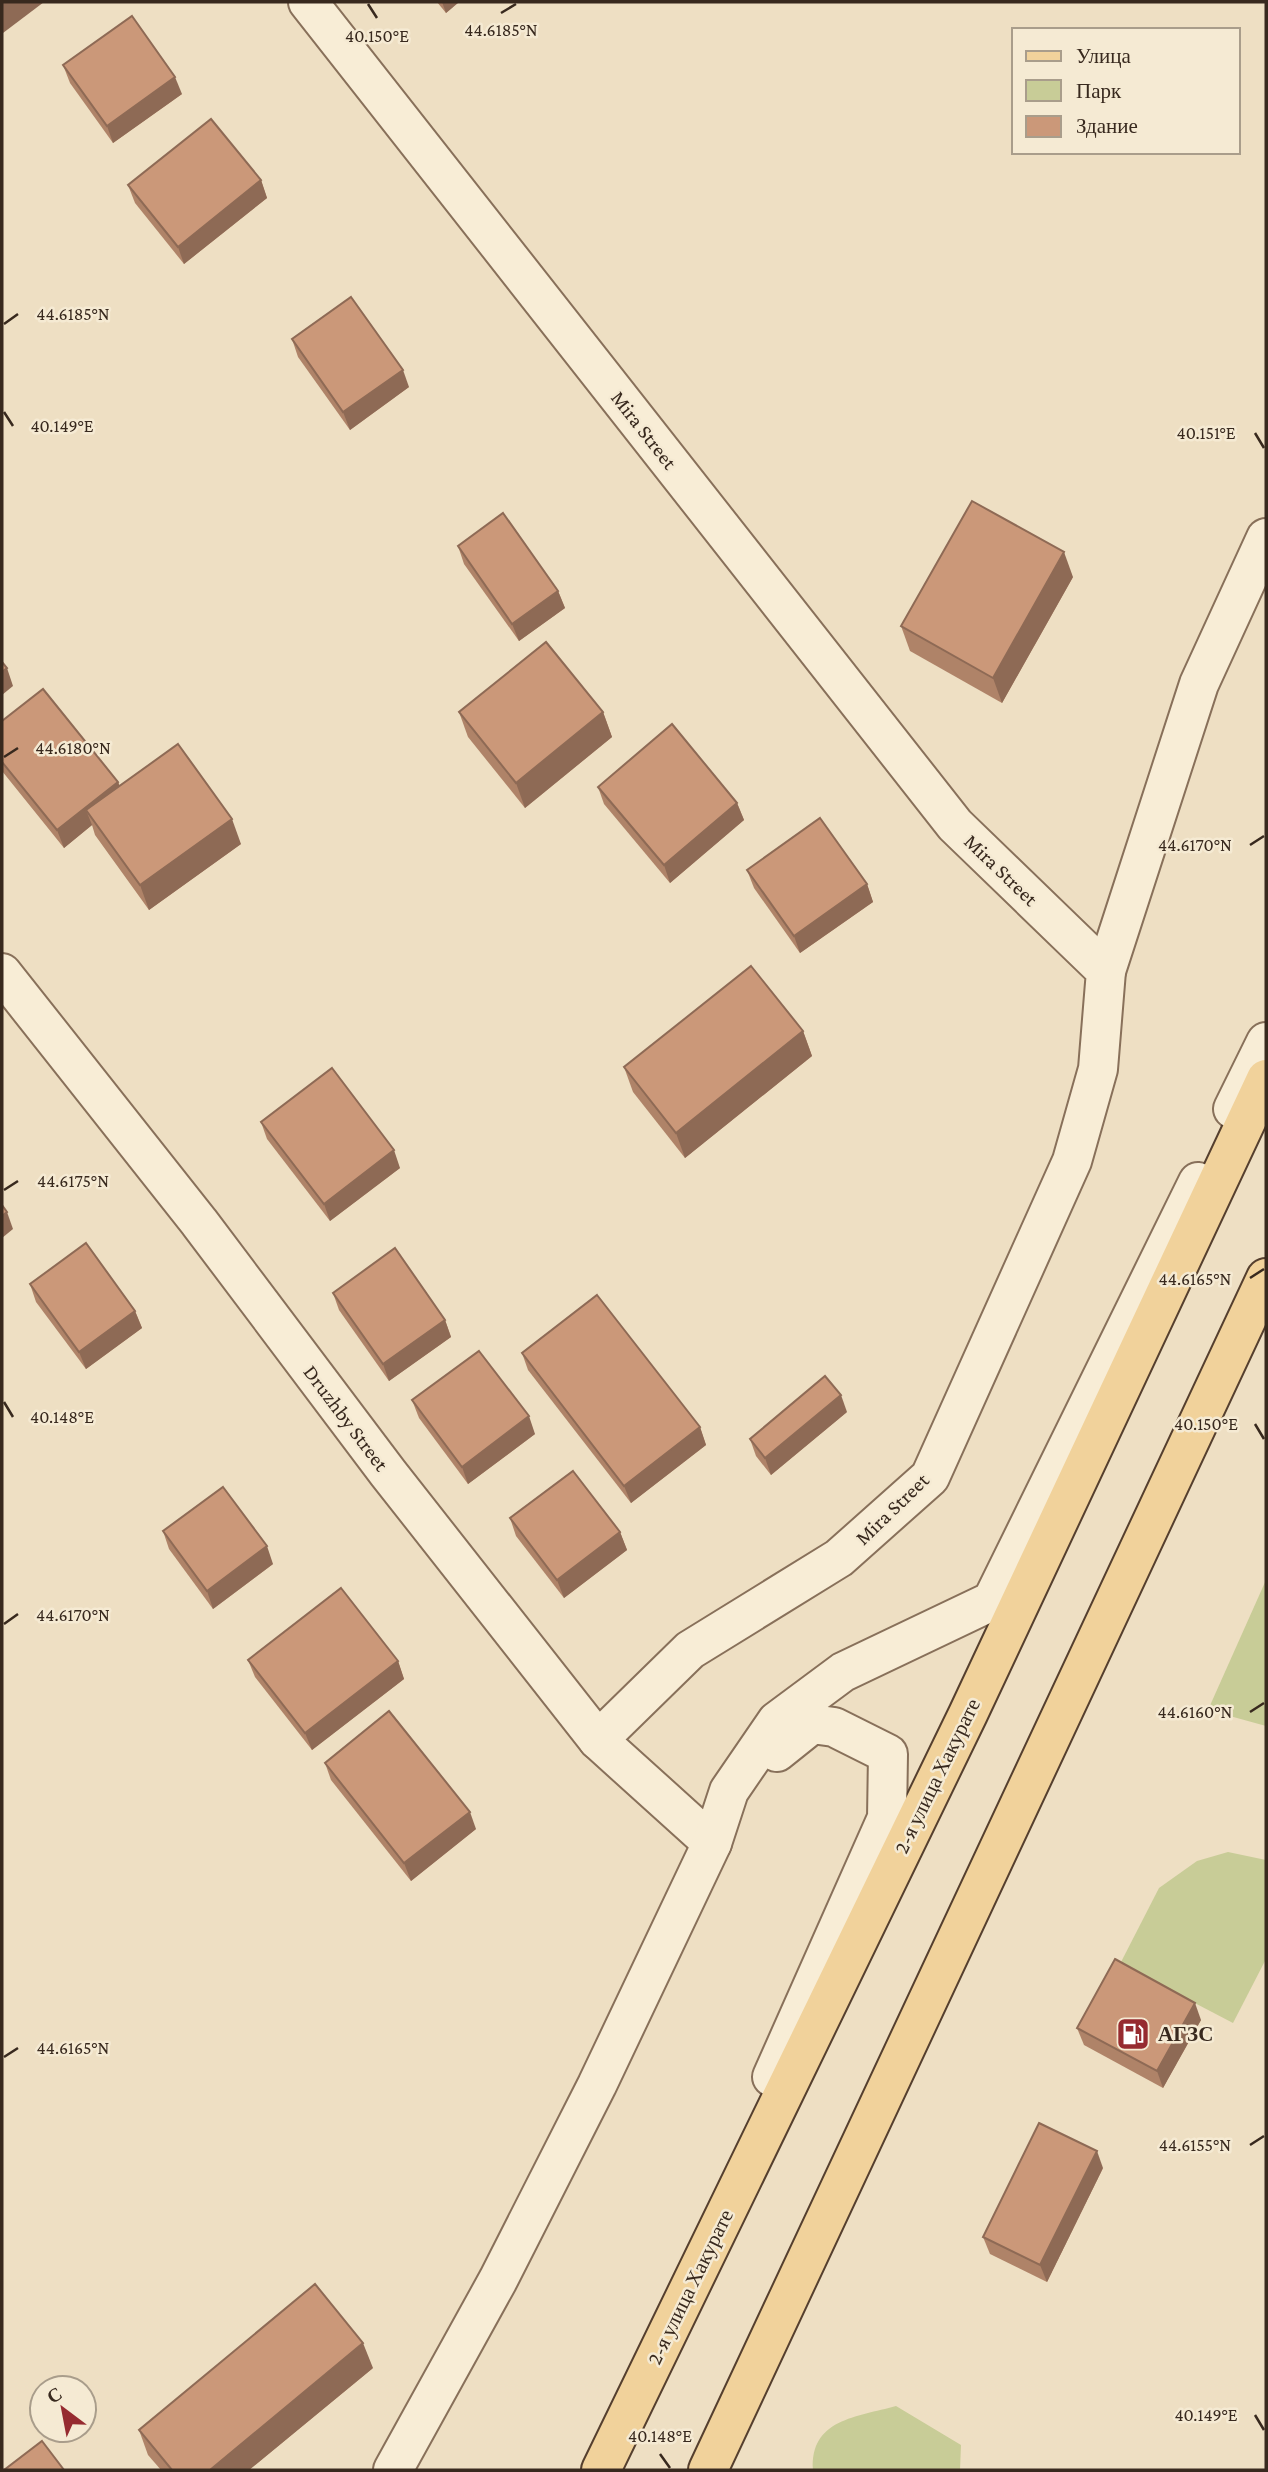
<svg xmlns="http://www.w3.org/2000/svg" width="1268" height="2472" viewBox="0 0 1268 2472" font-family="'Crimson Pro',serif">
<rect width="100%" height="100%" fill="#eedfc3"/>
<g fill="#c8cc97">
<path d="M1266,1580V1726L1208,1710Z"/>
<path d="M1228,1852L1266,1860V1959L1233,2023L1120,1964L1159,1888L1197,1861Z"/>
<path d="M896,2406L961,2445L960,2470H813C810,2419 857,2417 896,2406Z"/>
</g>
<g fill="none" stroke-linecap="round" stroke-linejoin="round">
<defs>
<g id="street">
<path d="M308,2L955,825L1106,971L1098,1069L1072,1161L930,1477L839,1558L690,1650L598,1740"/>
<path d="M1106,971L1199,684L1266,538"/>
<path d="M2,973L199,1222L388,1473L598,1740L712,1843"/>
<path d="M1233,1109L1266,1042"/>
<path d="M772,2077L887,1818L888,1754L834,1727L812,1724L777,1752"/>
<path d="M393,2470L498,2280L597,2085L712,1843L729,1791L777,1721L843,1672L992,1601L1198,1182"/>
</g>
<g id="primary">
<path d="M601,2470L968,1714L1266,1079"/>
<path d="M708,2470L1266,1278"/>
</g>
</defs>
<use href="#street" stroke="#88705a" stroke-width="42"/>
<use href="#primary" stroke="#553f2e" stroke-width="42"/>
<use href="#street" stroke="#f8edd6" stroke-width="38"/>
<use href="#primary" stroke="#f1d29b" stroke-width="38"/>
</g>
<g fill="#af8368">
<path d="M437,2H459L446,13Z"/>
<path d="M63,65L182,94L113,143L70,83Z"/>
<path d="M261,180L267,198L184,264L135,203L128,185Z"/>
<path d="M292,339L409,387L350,430L298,357Z"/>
<path d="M458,546L558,591L565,608L519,641L464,564Z"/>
<path d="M1073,577L1002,703L910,651L901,626Z"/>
<path d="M459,712H603L612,737L525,808L468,737Z"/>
<path d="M2,721L118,782L120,786L241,844L149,910L95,835L92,825L64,848L2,771Z"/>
<path d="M598,787L737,803L744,820L670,883L604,804Z"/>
<path d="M747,870L867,884L873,902L800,953L754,888Z"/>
<path d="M803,1031L812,1056L685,1158L633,1092L624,1067Z"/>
<path d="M261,1122L400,1168L330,1221L267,1139Z"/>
<path d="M30,1284L135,1311L142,1328L86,1369L36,1302Z"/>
<path d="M333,1293L445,1320L451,1337L389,1381L339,1310Z"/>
<path d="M522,1353L700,1427L706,1445L631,1503L528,1370Z"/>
<path d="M412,1400L535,1434L468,1484L419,1418Z"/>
<path d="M847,1412L771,1475L756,1456L750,1439Z"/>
<path d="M510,1518L620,1532L627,1550L564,1598L516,1536Z"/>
<path d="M163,1531L273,1564L213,1609L169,1549Z"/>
<path d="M248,1660L398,1661L404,1679L312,1750L255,1677Z"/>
<path d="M325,1763L476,1829L411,1881L331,1780Z"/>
<path d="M1201,2020L1163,2088L1084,2045L1077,2028Z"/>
<path d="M1103,2168L1047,2282L990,2254L983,2237Z"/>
<path d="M373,2368L249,2470H161L148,2455L139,2430Z"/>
</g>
<g fill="#8e6a55">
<path d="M2,2H44L3,33L2,29Z"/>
<path d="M442,2H459L446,13Z"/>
<path d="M175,77L182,94L113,143L107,126Z"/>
<path d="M261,180L267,198L184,264L178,247Z"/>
<path d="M403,370L409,387L350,430L343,412Z"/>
<path d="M1064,552L1073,577L1002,703L993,678Z"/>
<path d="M558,591L565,608L519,641L512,624Z"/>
<path d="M7,668L13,686L2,695V672Z"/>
<path d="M603,712L612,737L525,808L516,783Z"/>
<path d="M118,782L124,799L86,810L92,825L64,848L57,830Z"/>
<path d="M737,803L744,820L670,883L664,865Z"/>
<path d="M232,819L241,844L149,910L140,885Z"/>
<path d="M867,884L873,902L800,953L794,936Z"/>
<path d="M803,1031L812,1056L685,1158L676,1133Z"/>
<path d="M394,1150L400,1168L330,1221L324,1204Z"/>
<path d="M7,1212L13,1229L2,1238V1216Z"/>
<path d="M135,1311L142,1328L86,1369L79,1352Z"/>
<path d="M445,1320L451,1337L389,1381L383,1364Z"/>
<path d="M841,1395L847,1412L771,1475L765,1458Z"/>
<path d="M529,1416L535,1434L468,1484L462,1467Z"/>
<path d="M700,1427L706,1445L631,1503L624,1486Z"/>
<path d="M620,1532L627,1550L564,1598L557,1580Z"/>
<path d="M267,1546L273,1564L213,1609L207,1591Z"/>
<path d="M398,1661L404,1679L312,1750L305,1733Z"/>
<path d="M470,1812L476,1829L411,1881L404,1863Z"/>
<path d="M1195,2003L1201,2020L1163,2088L1157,2071Z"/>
<path d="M1097,2151L1103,2168L1047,2282L1040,2265Z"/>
<path d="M363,2343L373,2368L249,2470H210Z"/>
</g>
<g fill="#cb9879" stroke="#8e6a55" stroke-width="2">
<path d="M132,16L175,77L107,126L63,65Z"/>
<path d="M211,119L261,180L178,247L128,185Z"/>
<path d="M351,297L403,370L343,412L292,339Z"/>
<path d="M972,501L1064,552L993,678L901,626Z"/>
<path d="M503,513L558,591L512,624L458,546Z"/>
<path d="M546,642L603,712L516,783L459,712Z"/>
<path d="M2,662L7,668L2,672Z"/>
<path d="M43,689L118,782L57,830L2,762V721Z"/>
<path d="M672,724L737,803L664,865L598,787Z"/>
<path d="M178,744L232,819L140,885L86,810Z"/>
<path d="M820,818L867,884L794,936L747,870Z"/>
<path d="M751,966L803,1031L676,1133L624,1067Z"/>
<path d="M332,1068L394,1150L324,1204L261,1122Z"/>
<path d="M2,1205L7,1212L2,1216Z"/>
<path d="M86,1243L135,1311L79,1352L30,1284Z"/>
<path d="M395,1248L445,1320L383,1364L333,1293Z"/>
<path d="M597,1295L700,1427L624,1486L522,1353Z"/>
<path d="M479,1351L529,1416L462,1467L412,1400Z"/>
<path d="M825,1376L841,1395L765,1458L750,1439Z"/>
<path d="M573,1471L620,1532L557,1580L510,1518Z"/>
<path d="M223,1487L267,1546L207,1591L163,1531Z"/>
<path d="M341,1588L398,1661L305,1733L248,1660Z"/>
<path d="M389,1711L470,1812L404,1863L325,1763Z"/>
<path d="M1115,1959L1195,2003L1157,2071L1077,2028Z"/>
<path d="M1039,2123L1097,2151L1040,2265L983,2237Z"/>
<path d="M315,2284L363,2343L210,2470H172L139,2430Z"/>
<path d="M42,2441L64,2470H4Z"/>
</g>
<path fill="none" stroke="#38291e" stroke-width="2.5" d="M368,4L377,18M501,13L516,4M4,324L18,314M4,412L13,426M1255,433L1264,448M4,757L18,748M1250,845L1264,836M4,1190L18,1181M1250,1278L1264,1269M4,1402L13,1417M1255,1424L1264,1439M4,1624L18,1614M1250,1712L1264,1703M4,2057L18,2048M1250,2145L1264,2136M1255,2415L1264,2430M660,2454L670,2468"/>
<defs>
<symbol id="fuel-square" viewBox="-11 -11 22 22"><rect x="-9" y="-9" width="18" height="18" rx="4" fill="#962b30" stroke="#f5ead3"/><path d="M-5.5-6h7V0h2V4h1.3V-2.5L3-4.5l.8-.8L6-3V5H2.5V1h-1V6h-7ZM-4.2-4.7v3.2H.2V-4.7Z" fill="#fff"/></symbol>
</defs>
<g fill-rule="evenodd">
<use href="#fuel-square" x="1114" y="2015" width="38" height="38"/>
</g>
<g text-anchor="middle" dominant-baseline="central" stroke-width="5" stroke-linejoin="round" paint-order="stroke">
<g font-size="21" fill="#38291e" stroke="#f5ead3">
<text transform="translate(644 430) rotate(52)">Mira Street</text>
<text transform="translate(1001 870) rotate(44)">Mira Street</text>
<text transform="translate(346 1418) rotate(53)">Druzhby Street</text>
<text transform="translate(892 1509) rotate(-44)">Mira Street</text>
<text transform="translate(937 1776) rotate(-64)">2-я улица Хакурате</text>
<text transform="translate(690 2287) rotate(-64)">2-я улица Хакурате</text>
</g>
<g font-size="21" font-weight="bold" fill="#38291e" stroke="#f5ead3" text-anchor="start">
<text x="1158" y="2034">АГЗС</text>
</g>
</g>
<g font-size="18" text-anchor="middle" fill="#38291e" stroke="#f5ead3" stroke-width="5" stroke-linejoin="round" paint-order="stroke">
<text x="501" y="36">44.6185°N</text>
<text x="377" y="42">40.150°E</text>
<text x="73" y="320">44.6185°N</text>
<text x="62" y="432">40.149°E</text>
<text x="1206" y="439">40.151°E</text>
<text x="73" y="754">44.6180°N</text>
<text x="1195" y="851">44.6170°N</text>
<text x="73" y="1187">44.6175°N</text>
<text x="1195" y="1285">44.6165°N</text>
<text x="62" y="1423">40.148°E</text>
<text x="1206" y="1430">40.150°E</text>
<text x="73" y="1621">44.6170°N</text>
<text x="1195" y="1718">44.6160°N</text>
<text x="73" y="2054">44.6165°N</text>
<text x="1195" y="2151">44.6155°N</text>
<text x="1206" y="2421">40.149°E</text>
<text x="660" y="2442">40.148°E</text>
</g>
<rect width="1268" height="2472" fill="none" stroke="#38291e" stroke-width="7"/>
<rect x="1012" y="28" width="228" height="126" fill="#f5ead3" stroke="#a99d8b" stroke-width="2"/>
<rect x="1026" y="51" width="35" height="10" fill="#f1d29b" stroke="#a99d8b" stroke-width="2"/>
<text x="1076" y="63" font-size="21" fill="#38291e">Улица</text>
<rect x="1026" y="80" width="35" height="21" fill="#c8cc97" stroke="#a99d8b" stroke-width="2"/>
<text x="1076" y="98" font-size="21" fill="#38291e">Парк</text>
<rect x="1026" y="116" width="35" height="21" fill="#cb9879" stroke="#a99d8b" stroke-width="2"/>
<text x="1076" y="133" font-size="21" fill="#38291e">Здание</text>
<g transform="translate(63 2409) rotate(328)"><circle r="33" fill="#f5ead3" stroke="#a99d8b" stroke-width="2"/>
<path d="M0-5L12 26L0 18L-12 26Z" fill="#962b30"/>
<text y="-10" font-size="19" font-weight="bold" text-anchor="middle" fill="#38291e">С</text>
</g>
</svg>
